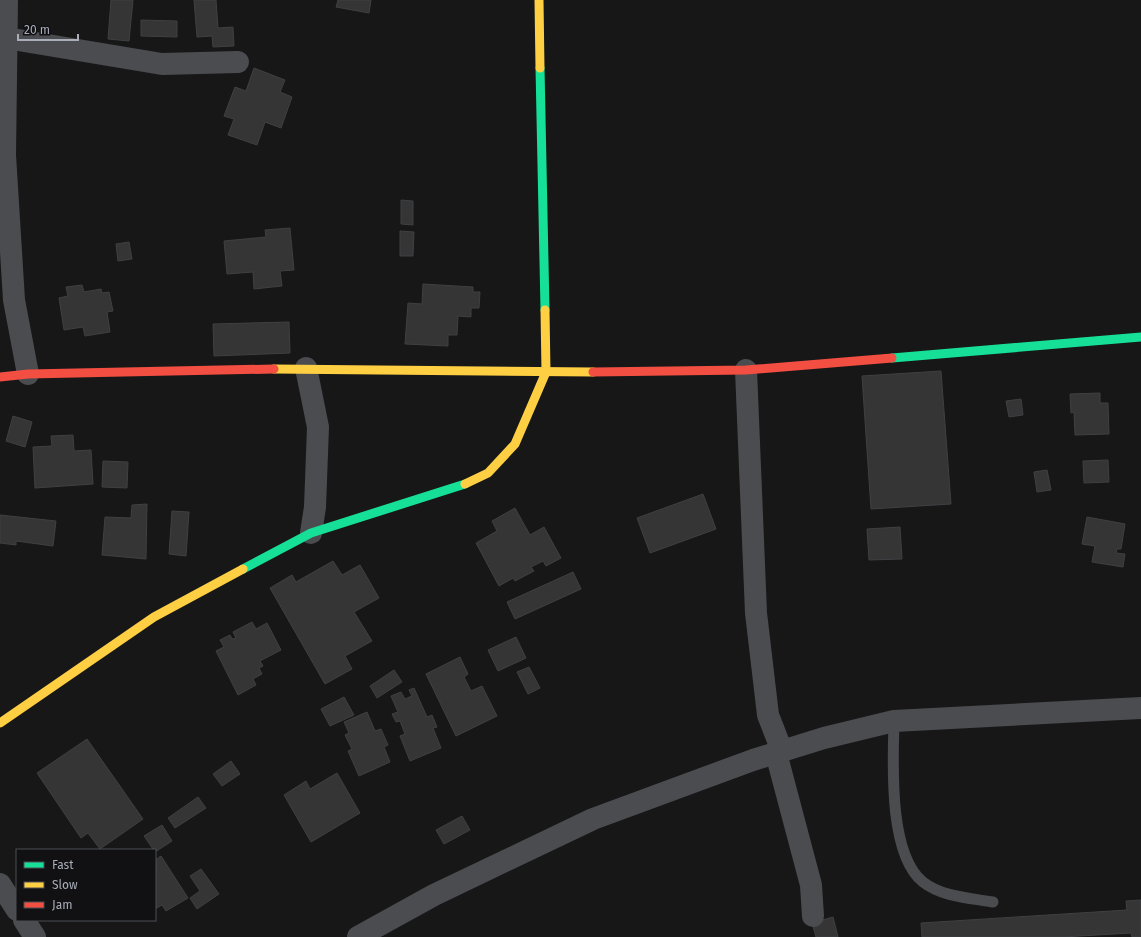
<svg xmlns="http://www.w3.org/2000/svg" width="1141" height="937" viewBox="0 0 1141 937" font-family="'Fira Sans',sans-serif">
<rect width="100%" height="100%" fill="#171717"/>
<g fill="#353536" stroke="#3f4043">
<path d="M111,0H133L129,41L108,39Z"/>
<path d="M194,0H216L218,28L233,27L234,46L213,47L212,36L197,37Z"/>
<path d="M338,0H371L369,13L336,7Z"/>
<path d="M141,20L177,21V37L141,36Z"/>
<path d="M254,68L285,80L280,92L292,97L281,128L265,122L257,145L228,135L234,119L224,116L235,87L246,91Z"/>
<path d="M401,200L413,201V225L401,224Z"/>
<path d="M290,228L294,270L280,271L282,286L254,289L253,272L227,274L224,241L266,237L265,230Z"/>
<path d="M400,231L414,232L413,256H400Z"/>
<path d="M129,242L132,259L118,261L116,244Z"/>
<path d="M423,284L473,287V292H480L479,308H471V317L458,316L457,335H448V346L405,344L408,303L422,304Z"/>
<path d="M82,285L84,292L101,289L102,293L109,292L113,311L107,312L110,332L85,336L83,327L64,330L59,298L68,296L66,287Z"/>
<path d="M289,322L290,353L214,356L213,324Z"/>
<path d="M941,371L951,504L871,509L862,376Z"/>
<path d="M1100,393V403H1108L1109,434L1075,435L1074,412L1071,413L1070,394Z"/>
<path d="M1021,399L1023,415L1009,417L1006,401Z"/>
<path d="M13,416L32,422L25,447L6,441Z"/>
<path d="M73,435L74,451L91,450L93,484L35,488L33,447L52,446L51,436Z"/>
<path d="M1108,460L1109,482L1084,483L1083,461Z"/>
<path d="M103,461L128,462L127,488L102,487Z"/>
<path d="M1047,470L1051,490L1037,492L1034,472Z"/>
<path d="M703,494L716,529L650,553L637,518Z"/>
<path d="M147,504L146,559L102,555L105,517L131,518L132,505Z"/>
<path d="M515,508L530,535L544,527L561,558L546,566L543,561L531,567L534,571L515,581L513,578L499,586L476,543L497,531L492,521Z"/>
<path d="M172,511L189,512L186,556L169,554Z"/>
<path d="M0,515L56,521L53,546L16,541V545L0,543Z"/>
<path d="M1087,517L1125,524L1121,549H1117L1116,553L1125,554L1123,567L1092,562L1095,546L1082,544Z"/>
<path d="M900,527L902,559L869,560L867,529Z"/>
<path d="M333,561L342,575L360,565L379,598L354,612L372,641L345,656L352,669L325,684L270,588L292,575L296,582Z"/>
<path d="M573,572L581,589L515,619L507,602Z"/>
<path d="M252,622L256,629L267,623L281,650L260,661L263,666L259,668L262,674L253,679L256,685L238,695L216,651L224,647L220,640L230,635L232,639L236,638L233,632Z"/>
<path d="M516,637L526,658L498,671L488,650Z"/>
<path d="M460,657L468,674L464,677L471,691L482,686L497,716L456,736L426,674Z"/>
<path d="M529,667L540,688L528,694L517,672Z"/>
<path d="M394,670L402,682L377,698L370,686Z"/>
<path d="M414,688L427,717L432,715L437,727L433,728L441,748L410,761L400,736L405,734L400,721L396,722L392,714L398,712L391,696L401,692L405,699L412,696L409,690Z"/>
<path d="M344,697L354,715L330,726L321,709Z"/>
<path d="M367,712L375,731L381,729L388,745L384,747L390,762L359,776L348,751L352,749L345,735L349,733L344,722Z"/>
<path d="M87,739L143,819L100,849L88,833L81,838L37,773Z"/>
<path d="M231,761L240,774L222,786L213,774Z"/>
<path d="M337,773L360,813L311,842L284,795L306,781L310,789Z"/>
<path d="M198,797L206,808L175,828L168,818Z"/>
<path d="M462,816L470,830L444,844L436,830Z"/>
<path d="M162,825L172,841L155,852L144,836Z"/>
<path d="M161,856L188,898L166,911L162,905L155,909V872L157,871L155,860Z"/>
<path d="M201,869L219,894L197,909L190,898L200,891L190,876Z"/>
<path d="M1141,900V937H1132L1131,933L1063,937H922L921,923L1127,910L1126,901Z"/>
<path d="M833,917L838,937H816L812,923Z"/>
</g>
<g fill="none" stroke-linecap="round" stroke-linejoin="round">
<path stroke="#4b4c50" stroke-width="11" d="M894,721C893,762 888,854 923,882C942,897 970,898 993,902"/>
<g stroke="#4b4c50" stroke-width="22">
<path d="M7,0L5,155L14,300L28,374"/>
<path d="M6,38L162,64L238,62"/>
<path d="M306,368L318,427L315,507L311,533"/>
<path d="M746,370L756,613L768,715L782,751"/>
<path d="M776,753L811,885L813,916"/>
<path d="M0,884L17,910"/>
<path d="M24,920L35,937"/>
<path d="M358,937L434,895L593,819L753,760L824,738L894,721L1141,708"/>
</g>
<g stroke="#16e098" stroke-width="9">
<path d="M540,68L545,310"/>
<path d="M892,358L1141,337"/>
<path d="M243,569L311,533L465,484"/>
</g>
<g stroke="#ffcf43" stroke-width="9">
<path d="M539,0L540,68"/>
<path d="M274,369L593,372"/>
<path d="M465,484L488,473L515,444L546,372L545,310"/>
<path d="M0,723L154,617L243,569"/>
</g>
<g stroke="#f24e42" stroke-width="9">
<path d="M593,372L746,370L892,358"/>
<path d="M0,377L28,374L274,369"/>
</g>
</g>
<rect x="16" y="849" width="140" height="72" fill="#111113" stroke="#4d4f55"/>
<rect x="24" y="862" width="20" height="6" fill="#16e098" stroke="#4d4f55"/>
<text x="52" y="869" font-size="12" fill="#a8adb8">Fast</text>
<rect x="24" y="882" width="20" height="6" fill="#ffcf43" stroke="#4d4f55"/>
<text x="52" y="889" font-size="12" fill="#a8adb8">Slow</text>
<rect x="24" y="902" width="20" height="6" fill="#f24e42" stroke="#4d4f55"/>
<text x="52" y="909" font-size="12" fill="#a8adb8">Jam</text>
<path d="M18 34v6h60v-6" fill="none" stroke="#a8adb8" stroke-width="2"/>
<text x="24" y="34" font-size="12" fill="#a8adb8" stroke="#111113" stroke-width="3" paint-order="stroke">20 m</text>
</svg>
